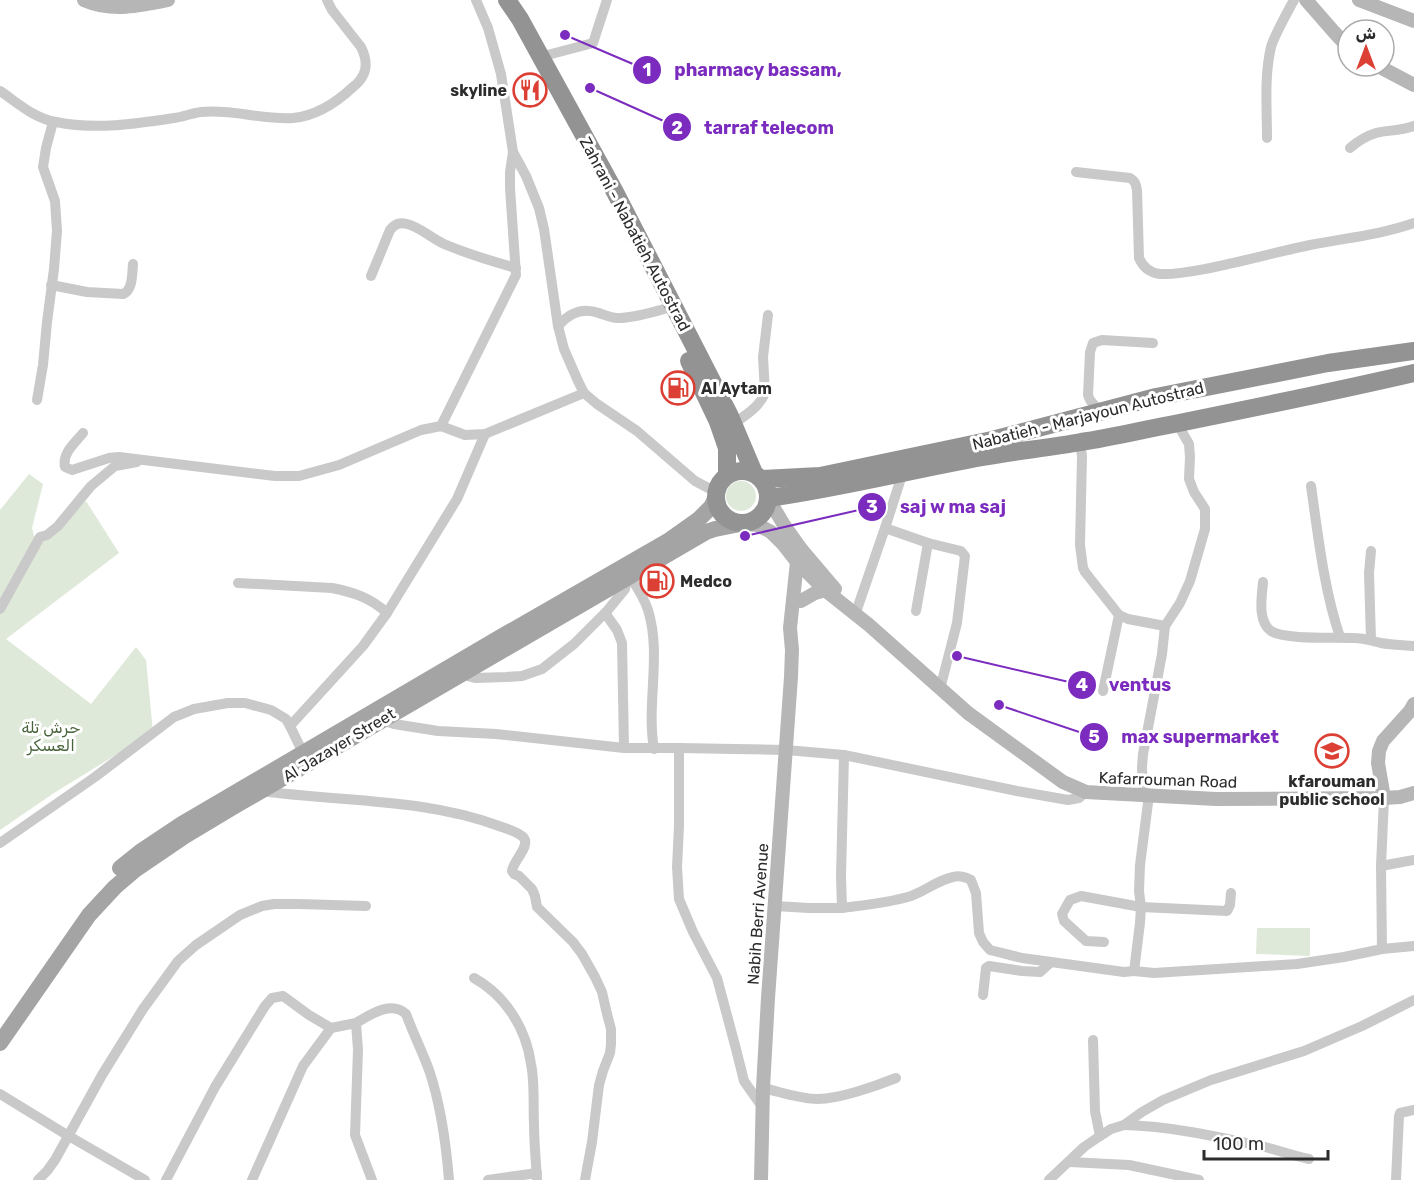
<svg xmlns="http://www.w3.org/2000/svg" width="1414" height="1180" viewBox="0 0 1414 1180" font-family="Rubik,'Noto Naskh Arabic',sans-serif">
<rect width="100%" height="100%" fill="#fff"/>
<g fill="#dfe9d9">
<path d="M29,474L43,484L32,528L34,536L41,538L86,501L119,553L6,639L91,704L136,647L146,660L153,732L54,793L0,830V510Z"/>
<circle cx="741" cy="496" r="15"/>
<path d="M1257,928H1310V956L1256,954Z"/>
</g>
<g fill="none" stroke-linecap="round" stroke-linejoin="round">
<g stroke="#c9c9c9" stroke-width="10">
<path d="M476,0L488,28L501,74L513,152L526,176L539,208L544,229L558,326L564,349L578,381L584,393L597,404L637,431L695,481L716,492"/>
<path d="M540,57L593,43L607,0"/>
<path d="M0,91C18,103 35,119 56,122C95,130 135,124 174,118C183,117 192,113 201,112C233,109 263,120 293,118C316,116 337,102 353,87C367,76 369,63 361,47L332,10L327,0"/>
<path d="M1267,138C1267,108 1264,77 1271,47C1274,36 1288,11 1294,0"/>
<path d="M1350,148C1358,141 1366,136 1376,133C1388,130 1401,131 1414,126"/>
<path d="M1076,172L1130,178C1135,181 1136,184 1137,190L1139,258C1143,267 1150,273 1160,274C1176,275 1194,271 1210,268C1244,261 1277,252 1310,245C1345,238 1380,235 1414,223"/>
<path d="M371,276L390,230C395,224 399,222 407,224C420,227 431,238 444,244C468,254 491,261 516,268"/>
<path d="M51,285L87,292L123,294C133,290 132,274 133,264"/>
<path d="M558,326C569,313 582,307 599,313C605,315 611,318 617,318C633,318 649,313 664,309"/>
<path d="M37,400L43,365L47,322L54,269L57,231L55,201L43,167L46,148L53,122"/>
<path d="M1099,411L1090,400L1088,395L1090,352L1093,343L1102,340L1153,343"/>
<path d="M733,424C745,416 760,406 765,393L763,357L768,315"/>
<path d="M441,426L516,275L510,188V172L513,152"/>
<path d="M83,433C75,443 62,453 65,467L72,470L109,458L119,457L275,476H299L339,465L421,430L441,426L465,435L485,434L584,393"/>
<path d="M1080,442L1082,456L1080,545L1083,568L1085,572L1119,615L1128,619L1165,626"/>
<path d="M1311,486C1318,535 1324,590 1340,637"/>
<path d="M885,528L928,543L961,551L965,556L957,623L940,689"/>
<path d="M1371,551L1369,573L1371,640"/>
<path d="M630,577C637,587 644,598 648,610C662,655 646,703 654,749"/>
<path d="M1263,582C1262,596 1257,621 1271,631C1285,640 1335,637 1354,638C1364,638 1372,641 1381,643C1392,645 1403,645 1414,646"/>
<path d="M238,583L332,588C353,592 371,598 387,613"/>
<path d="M0,609L40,537L47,535L58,526L91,486L115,466L137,462"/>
<path d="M916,611L928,543"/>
<path d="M605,613L617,630L622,643L624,748"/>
<path d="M855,615L885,528L903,472"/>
<path d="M464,672L467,676L475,678L506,677L522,676L542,669L574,644L607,611L625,589L627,579"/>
<path d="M1103,691L1119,615"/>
<path d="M382,720L394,724L438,731L496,734L624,748H679L786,750L844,755L1017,791L1068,800L1079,798L1086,792"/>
<path d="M290,726L363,646L387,613L457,499L485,434"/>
<path d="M679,748V826L677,867L679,899L693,932L717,978L736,1049L744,1081L763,1108"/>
<path d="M262,791C341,802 425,798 499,826C507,829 519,832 524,838C530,847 513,861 512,871L514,874L519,876L532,889L535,896L537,907L573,942L582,954L595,977L602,992L607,1014L611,1029V1044L610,1053L603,1071L599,1085L592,1142L585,1180"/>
<path d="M1143,795L1142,767L1143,754L1162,654L1165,626L1180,603L1190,581L1205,529V509L1194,492L1189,479L1190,457L1189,444L1177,423"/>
<path d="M1384,798L1381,866L1382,949L1414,946"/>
<path d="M0,843L95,777L174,717L194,709L228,703H245L271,710L286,719L290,726L303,753"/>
<path d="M1381,866L1414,860"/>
<path d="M775,906L809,908H842L841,876L844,755"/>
<path d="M842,908C865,905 888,903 911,896C925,891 938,880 953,877C960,875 965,877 971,880L976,893L979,933L983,942L990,950L1022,958L1124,972L1134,971L1140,923L1141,907L1139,891L1140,865L1149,795"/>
<path d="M1104,942L1086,941L1064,921L1062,914L1070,900L1081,896L1141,907L1227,911L1230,905L1231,893"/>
<path d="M1134,971L1154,973L1297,964L1344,957L1382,949"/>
<path d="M474,978C505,995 526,1028 531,1064C535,1083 533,1104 534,1124C534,1143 536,1161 537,1180"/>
<path d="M983,995L986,968L989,966L1022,971L1040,972L1051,962"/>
<path d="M356,1023C370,1015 391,1000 406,1014C413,1033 422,1051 429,1070C441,1105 446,1143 449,1180"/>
<path d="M1093,1040L1095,1111L1100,1136"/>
<path d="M763,1088C781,1092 799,1099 818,1099C839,1099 876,1086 896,1078"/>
<path d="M0,1094L67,1135L145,1180"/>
<path d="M1124,1125C1171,1126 1219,1137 1265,1147C1280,1151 1294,1156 1309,1159"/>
<path d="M1070,1162L1129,1165L1199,1180"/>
<path d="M38,1180L47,1171L55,1160L102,1075L143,1009L178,961L196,945L240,915L262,906L274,904H299L366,906"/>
<path d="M166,1180L215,1087L265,1006L272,998L283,996L309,1015L331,1028"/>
<path d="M252,1180L303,1066L331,1028L356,1023L358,1050L355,1135L372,1180"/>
<path d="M488,1180L537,1173"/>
<path d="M1049,1180L1084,1147L1100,1136L1111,1129L1124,1125L1142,1112L1163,1100L1211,1080L1304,1051L1362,1026L1414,1000"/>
<path d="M1396,1180L1399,1116L1400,1113L1414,1110"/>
</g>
<g stroke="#b6b6b6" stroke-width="14">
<path d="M84,0C111,12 140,6 168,0"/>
<path d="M1306,0L1334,32L1348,47"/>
<path d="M1359,0L1414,21"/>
<path d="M1378,66L1414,85"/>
<path d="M769,500L784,525L801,549L835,589"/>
<path d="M745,524L758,525L771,532L783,544L797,562L825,590L869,625L968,713L1063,782L1086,792L1216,799L1384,798L1400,797L1414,793"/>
<path d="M801,601L815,593L825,590"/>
<path d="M1384,798L1378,763L1379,751L1383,741L1410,711L1414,704"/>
<path d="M761,1180L763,1088L768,998L791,677L792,650L790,628L797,562L801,549"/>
</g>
<g stroke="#a4a4a4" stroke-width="16">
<path d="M120,868L140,852L182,824L506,634L668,541L699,519L711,507L716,497"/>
<path d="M0,1043L89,915L115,887L135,870L185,836L235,806L706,532L715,529L740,524"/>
</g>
<g stroke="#939393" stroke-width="18">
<path d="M507,0L520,19L615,192L729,414L754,473"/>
<path d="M689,361L718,422L727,448V475"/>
<circle cx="742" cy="497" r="26"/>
<path d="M762,479L820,476L992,440L1156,397L1328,363L1414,351"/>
<path d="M769,498C841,488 911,470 983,457C1015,451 1048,448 1081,442C1114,437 1146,429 1179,423C1258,407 1336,391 1414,373"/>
</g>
</g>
<defs>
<symbol id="restaurant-ring" viewBox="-11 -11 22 22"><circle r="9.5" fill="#fff" stroke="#dc4035" stroke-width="1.5"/><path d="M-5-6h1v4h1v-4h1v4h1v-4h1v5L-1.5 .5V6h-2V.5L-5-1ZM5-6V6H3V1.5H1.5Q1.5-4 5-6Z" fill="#dc4035"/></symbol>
<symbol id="fuel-ring" viewBox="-11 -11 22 22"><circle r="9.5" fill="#fff" stroke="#dc4035" stroke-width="1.5"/><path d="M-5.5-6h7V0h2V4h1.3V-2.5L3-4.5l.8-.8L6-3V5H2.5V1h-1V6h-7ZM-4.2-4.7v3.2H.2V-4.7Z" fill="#dc4035"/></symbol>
<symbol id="school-ring" viewBox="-11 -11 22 22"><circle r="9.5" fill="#fff" stroke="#dc4035" stroke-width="1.5"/><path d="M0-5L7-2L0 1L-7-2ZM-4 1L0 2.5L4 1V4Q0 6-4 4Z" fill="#dc4035"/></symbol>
</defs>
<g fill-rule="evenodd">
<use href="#restaurant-ring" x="511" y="71" width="38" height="38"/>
<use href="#fuel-ring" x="659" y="369" width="38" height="38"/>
<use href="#fuel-ring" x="638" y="562" width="38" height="38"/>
<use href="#school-ring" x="1313" y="732" width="38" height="38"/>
</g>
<g text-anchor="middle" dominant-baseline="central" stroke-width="6" stroke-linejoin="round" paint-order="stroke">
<g font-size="16" font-weight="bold" fill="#2c2c2c" stroke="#fff" text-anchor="start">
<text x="507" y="90" text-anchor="end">skyline</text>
<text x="701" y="388">Al Aytam</text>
<text x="680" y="581">Medco</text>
<text x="1332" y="781" text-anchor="middle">kfarouman<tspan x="1332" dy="18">public school</tspan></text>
</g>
<g font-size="16" fill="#2c2c2c" stroke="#fff">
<text transform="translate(635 234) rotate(62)">Zahrani - Nabatieh Autostrad</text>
<text transform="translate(1088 416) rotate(-14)">Nabatieh - Marjayoun Autostrad</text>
<text transform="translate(339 745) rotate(-31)">Al Jazayer Street</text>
<text transform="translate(1168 780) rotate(2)">Kafarrouman Road</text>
<text transform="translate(758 914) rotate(-86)">Nabih Berri Avenue</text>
</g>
<g font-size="16" fill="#49643c" stroke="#fff">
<text x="51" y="727">حرش تلة<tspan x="51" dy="18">العسكر</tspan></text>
</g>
</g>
<path fill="none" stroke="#7b2cbf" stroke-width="2" d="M565 35L647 70M590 88L677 127M745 536L872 507M957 656L1082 685M999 705L1094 737"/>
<g fill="#7b2cbf" stroke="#fff" stroke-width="2">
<circle cx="565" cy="35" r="6"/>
<circle cx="590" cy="88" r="6"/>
<circle cx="745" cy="536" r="6"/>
<circle cx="957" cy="656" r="6"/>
<circle cx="999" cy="705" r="6"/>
<circle cx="647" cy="70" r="15"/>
<circle cx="677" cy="127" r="15"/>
<circle cx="872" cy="507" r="15"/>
<circle cx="1082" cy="685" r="15"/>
<circle cx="1094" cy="737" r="15"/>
</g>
<g font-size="18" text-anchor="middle" font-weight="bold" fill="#fff">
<text x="647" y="76">1</text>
<text x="677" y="134">2</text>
<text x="872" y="513">3</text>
<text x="1082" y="691">4</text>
<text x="1094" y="743">5</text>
</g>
<g font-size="18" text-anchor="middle" font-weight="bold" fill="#7b2cbf" stroke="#fff" stroke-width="6" stroke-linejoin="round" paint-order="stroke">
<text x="758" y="76">pharmacy bassam,</text>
<text x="769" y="134">tarraf telecom</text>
<text x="953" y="513">saj w ma saj</text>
<text x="1140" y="691">ventus</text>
<text x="1200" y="743">max supermarket</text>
</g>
<g transform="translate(1366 48)"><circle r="28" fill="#ffffff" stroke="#ababab" stroke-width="1.5"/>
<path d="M0-4.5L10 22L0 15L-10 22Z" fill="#dc4035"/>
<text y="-9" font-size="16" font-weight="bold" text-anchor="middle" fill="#2c2c2c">ش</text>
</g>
<path d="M1204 1150v9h124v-9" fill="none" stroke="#2c2c2c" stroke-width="3"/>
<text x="1213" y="1150" font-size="18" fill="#2c2c2c" stroke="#ffffff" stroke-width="4.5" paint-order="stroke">100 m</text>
</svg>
